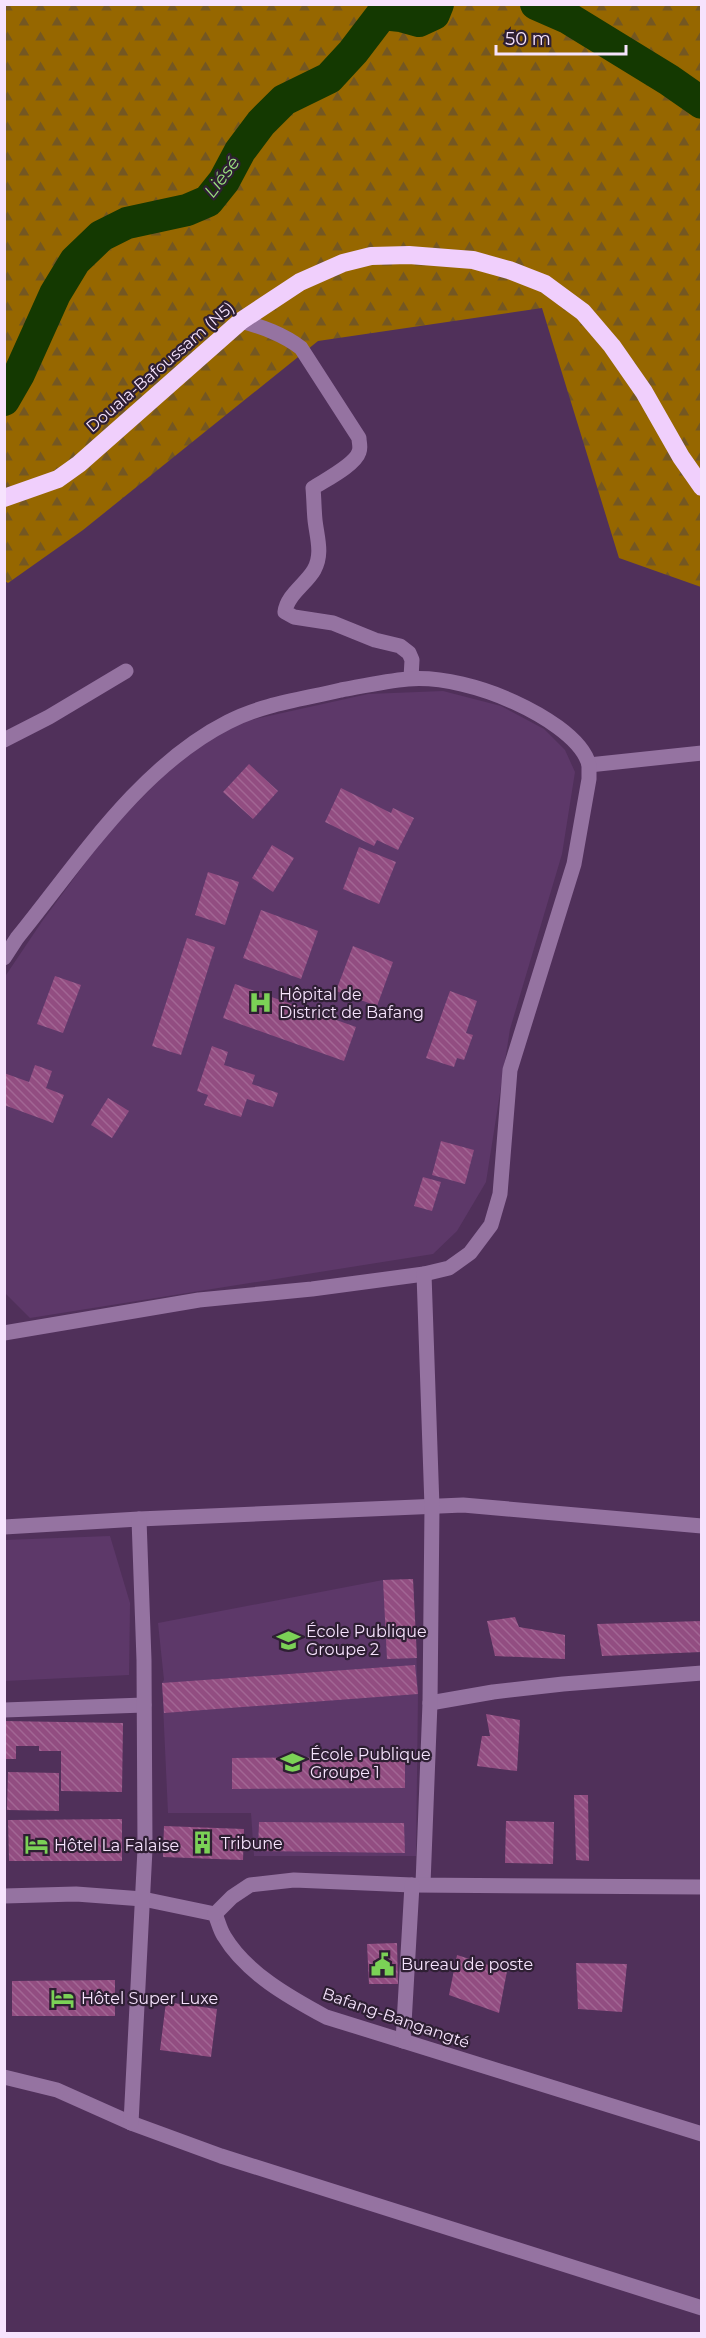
<svg xmlns="http://www.w3.org/2000/svg" width="706" height="2338" viewBox="0 0 706 2338" font-family="Montserrat,sans-serif">
<defs>
<pattern id="forest-firs" width="22" height="20" patternUnits="userSpaceOnUse" patternTransform="scale(1.5)"><rect width="22" height="20" fill="#966700"/><path d="M5 1l3.5 6h-7zM16 11l3.5 6h-7z" fill="#745722"/></pattern>
<pattern id="building-back-hatch" width="6" height="6" patternUnits="userSpaceOnUse" patternTransform="scale(1.5)"><rect width="6" height="6" fill="#924d81"/><path d="M-1 5l2 2M0 0l6 6M5-1l2 2" fill="none" stroke="#a26694"/></pattern>
</defs>
<rect width="100%" height="100%" fill="#50305a"/>
<g fill="#5d3869">
<path d="M443,691L501,706L544,729L565,750L575,772L562,854L510,1029L486,1182L457,1231L433,1254L30,1318L5,1293L4,978L43,920L109,831L176,763L233,724L368,694Z"/>
<path d="M110,1536L130,1603L129,1675L5,1681V1540Z"/>
<path d="M413,1579L418,1694L416,1856H254L251,1813H168L162,1683L164,1680L158,1623L383,1580Z"/>
</g>
<path fill="url(#forest-firs)" d="M5,5H701V587L619,558L542,308L318,341L83,530L8,583L5,581Z"/>
<g fill="none" stroke-linecap="round" stroke-linejoin="round">
<g stroke="#143901" stroke-width="32">
<path d="M536,4L568,18L669,80L702,103"/>
<path d="M4,400L19,374L55,294L75,261L101,236L127,223L187,210L208,201L224,181L240,151L261,123L284,100L329,78L353,52L382,14L401,16L419,21L434,14L438,4"/>
</g>
</g>
<g fill="url(#building-back-hatch)">
<path d="M249,764L278,791L253,819L223,792Z"/>
<path d="M341,788L391,813L393,808L414,818L398,850L377,840L374,846L325,822Z"/>
<path d="M272,845L294,858L273,892L252,878Z"/>
<path d="M359,847L396,862L379,904L343,889Z"/>
<path d="M208,872L239,882L225,925L195,915Z"/>
<path d="M261,910L318,931L301,979L243,958Z"/>
<path d="M187,938L215,947L181,1055L152,1046Z"/>
<path d="M353,946L393,962L377,1006L336,991Z"/>
<path d="M55,976L81,985L63,1033L37,1024Z"/>
<path d="M235,984L356,1027L344,1061L223,1018Z"/>
<path d="M450,991L477,1001L466,1033L473,1035L464,1060L457,1058L454,1067L426,1058Z"/>
<path d="M212,1046L228,1052L224,1065L255,1075L252,1084L278,1093L273,1107L247,1099L241,1117L204,1105L208,1095L197,1091Z"/>
<path d="M35,1065L52,1071L46,1088L64,1095L53,1123L4,1105V1073L29,1082Z"/>
<path d="M108,1098L129,1111L112,1138L91,1125Z"/>
<path d="M441,1141L474,1150L465,1184L432,1175Z"/>
<path d="M423,1177L441,1182L432,1211L414,1206Z"/>
<path d="M413,1579L417,1658L387,1659L383,1580Z"/>
<path d="M515,1617L519,1627L565,1635V1659L495,1656L487,1621Z"/>
<path d="M702,1621V1652L602,1656L597,1624Z"/>
<path d="M415,1665L418,1694L164,1713L162,1683Z"/>
<path d="M486,1714L520,1720L517,1771L477,1766L482,1736H490Z"/>
<path d="M4,1721L123,1723L122,1792L61,1791V1751H39V1746H16V1759H4Z"/>
<path d="M405,1757V1788L232,1789V1758Z"/>
<path d="M8,1772L59,1773V1811L7,1810Z"/>
<path d="M574,1795H588L589,1861L576,1860Z"/>
<path d="M122,1819V1861H9L8,1820Z"/>
<path d="M506,1821L554,1822L553,1864L505,1863Z"/>
<path d="M259,1822L404,1823L405,1853L258,1851Z"/>
<path d="M164,1826L244,1829L243,1860L163,1857Z"/>
<path d="M397,1943L398,1984H369L367,1944Z"/>
<path d="M457,1955L507,1971L499,2013L449,1995Z"/>
<path d="M576,1963L627,1964L622,2012L578,2009Z"/>
<path d="M115,1980V2016H12V1981Z"/>
<path d="M166,2002L217,2009L211,2057L160,2050Z"/>
</g>
<g fill="none" stroke-linecap="round" stroke-linejoin="round">
<g stroke="#9573a1" stroke-width="15">
<path d="M241,321C262,327 283,334 301,348L359,438C359,443 361,447 359,452C355,465 325,480 313,488C314,499 314,510 315,520C317,538 323,554 314,570C306,584 287,595 285,612L294,617L333,623L375,640L400,646L409,653L412,660L411,678"/>
<path d="M4,740L49,717L126,671"/>
<path d="M589,765L702,753"/>
<path d="M4,958L17,938C78,863 139,767 228,722C262,704 304,699 341,690C363,686 386,681 408,679C441,676 484,688 514,702C538,713 582,737 589,765C589,769 589,775 589,779L574,864L510,1070L500,1194L491,1225L470,1253L449,1268L424,1274L312,1289L199,1300L4,1333"/>
<path d="M4,1527L139,1519L463,1505L702,1526"/>
<path d="M430,1703L493,1692L563,1684L702,1673"/>
<path d="M4,1710L144,1705"/>
<path d="M423,1884L430,1703L432,1507L424,1274"/>
<path d="M4,1896L76,1894L143,1899L215,1914C218,1921 220,1930 224,1936C246,1973 289,1997 326,2017L702,2134"/>
<path d="M215,1914L232,1897L250,1885L294,1880L412,1885L702,1887"/>
<path d="M403,2041L412,1885"/>
<path d="M4,2077L57,2090L131,2123L221,2156L702,2308"/>
<path d="M131,2123L145,1849L144,1660L139,1519"/>
</g>
<path stroke="#f0cffc" stroke-width="18" d="M4,498L58,479L79,464L241,321L300,282L343,263L371,256L409,255L473,260L509,270L545,284L583,312L612,346L644,392L681,457L702,487"/>
</g>
<defs>
<symbol id="hospital-bare" viewBox="-9 -9 18 18"><path d="M-5-5h3v3.5h4V-5h3V5h-3V1.5h-4V5h-3Z" fill="#7bd156" stroke="#2e1f33" stroke-width="2.5" paint-order="stroke"/></symbol>
<symbol id="school-bare" viewBox="-9 -9 18 18"><path d="M0-5L7-2L0 1L-7-2ZM-4 1L0 2.5L4 1V4Q0 6-4 4Z" fill="#7bd156" stroke="#2e1f33" stroke-width="2.5" paint-order="stroke"/></symbol>
<symbol id="building-bare" viewBox="-9 -9 18 18"><path d="M-4-6H4V6H1V3H-1V6H-4ZM-2.5-4.3h1.7v1.8h-1.7ZM.8-4.3h1.7v1.8H.8ZM-2.5-1h1.7V.8h-1.7ZM.8-1h1.7V.8H.8Z" fill="#7bd156" stroke="#2e1f33" stroke-width="2.5" paint-order="stroke"/></symbol>
<symbol id="hotel-bare" viewBox="-9 -9 18 18"><path d="M-6-4.5h1.5V1H6V5H4.5V3h-9V5H-6ZM-4 0a1.8 1.8 0 1 1 3.6 0ZM.5 0V-2.5h3Q6-2.5 6 0Z" fill="#7bd156" stroke="#2e1f33" stroke-width="2.5" paint-order="stroke"/></symbol>
<symbol id="civic-bare" viewBox="-9 -9 18 18"><path d="M-.6-6.5H3V-4.5H.6V-3L4-1V1h2V6H-6V1h2V-1L-.6-3ZM-1.2 2.5V6h2.4V2.5Z" fill="#7bd156" stroke="#2e1f33" stroke-width="2.5" paint-order="stroke"/></symbol>
</defs>
<g fill-rule="evenodd">
<use href="#hospital-bare" x="244" y="986" width="33" height="33"/>
<use href="#school-bare" x="272" y="1624" width="33" height="33"/>
<use href="#school-bare" x="276" y="1746" width="33" height="33"/>
<use href="#building-bare" x="186" y="1826" width="33" height="33"/>
<use href="#hotel-bare" x="20" y="1828" width="33" height="33"/>
<use href="#civic-bare" x="366" y="1948" width="33" height="33"/>
<use href="#hotel-bare" x="46" y="1982" width="33" height="33"/>
</g>
<g text-anchor="middle" dominant-baseline="central" stroke-width="4.5" stroke-linejoin="round" paint-order="stroke">
<g font-size="16" fill="#f6e3fd" stroke="#2e1f33">
<text transform="translate(160 367) rotate(-41)">Douala-Bafoussam (N5)</text>
<text transform="translate(396 2018) rotate(19)">Bafang-Bangangté</text>
</g>
<g font-size="16" fill="#f6e3fd" stroke="#2e1f33" text-anchor="start">
<text x="279" y="994">Hôpital de<tspan x="279" dy="18">District de Bafang</tspan></text>
<text x="306" y="1631">École Publique<tspan x="306" dy="18">Groupe 2</tspan></text>
<text x="310" y="1754">École Publique<tspan x="310" dy="18">Groupe 1</tspan></text>
<text x="221" y="1843">Tribune</text>
<text x="54" y="1845">Hôtel La Falaise</text>
<text x="401" y="1964">Bureau de poste</text>
<text x="81" y="1998">Hôtel Super Luxe</text>
</g>
<g font-size="18" font-style="italic" fill="#99de7e" stroke="#2e1f33">
<text transform="translate(222 177) rotate(-53)">Liésé</text>
</g>
</g>
<rect width="706" height="2338" fill="none" stroke="#f6e3fd" stroke-width="12"/>
<path d="M496 45v9h130v-9" fill="none" stroke="#f6e3fd" stroke-width="3"/>
<text x="505" y="45" font-size="18" fill="#f6e3fd" stroke="#2e1f33" stroke-width="4.5" paint-order="stroke">50 m</text>
</svg>
